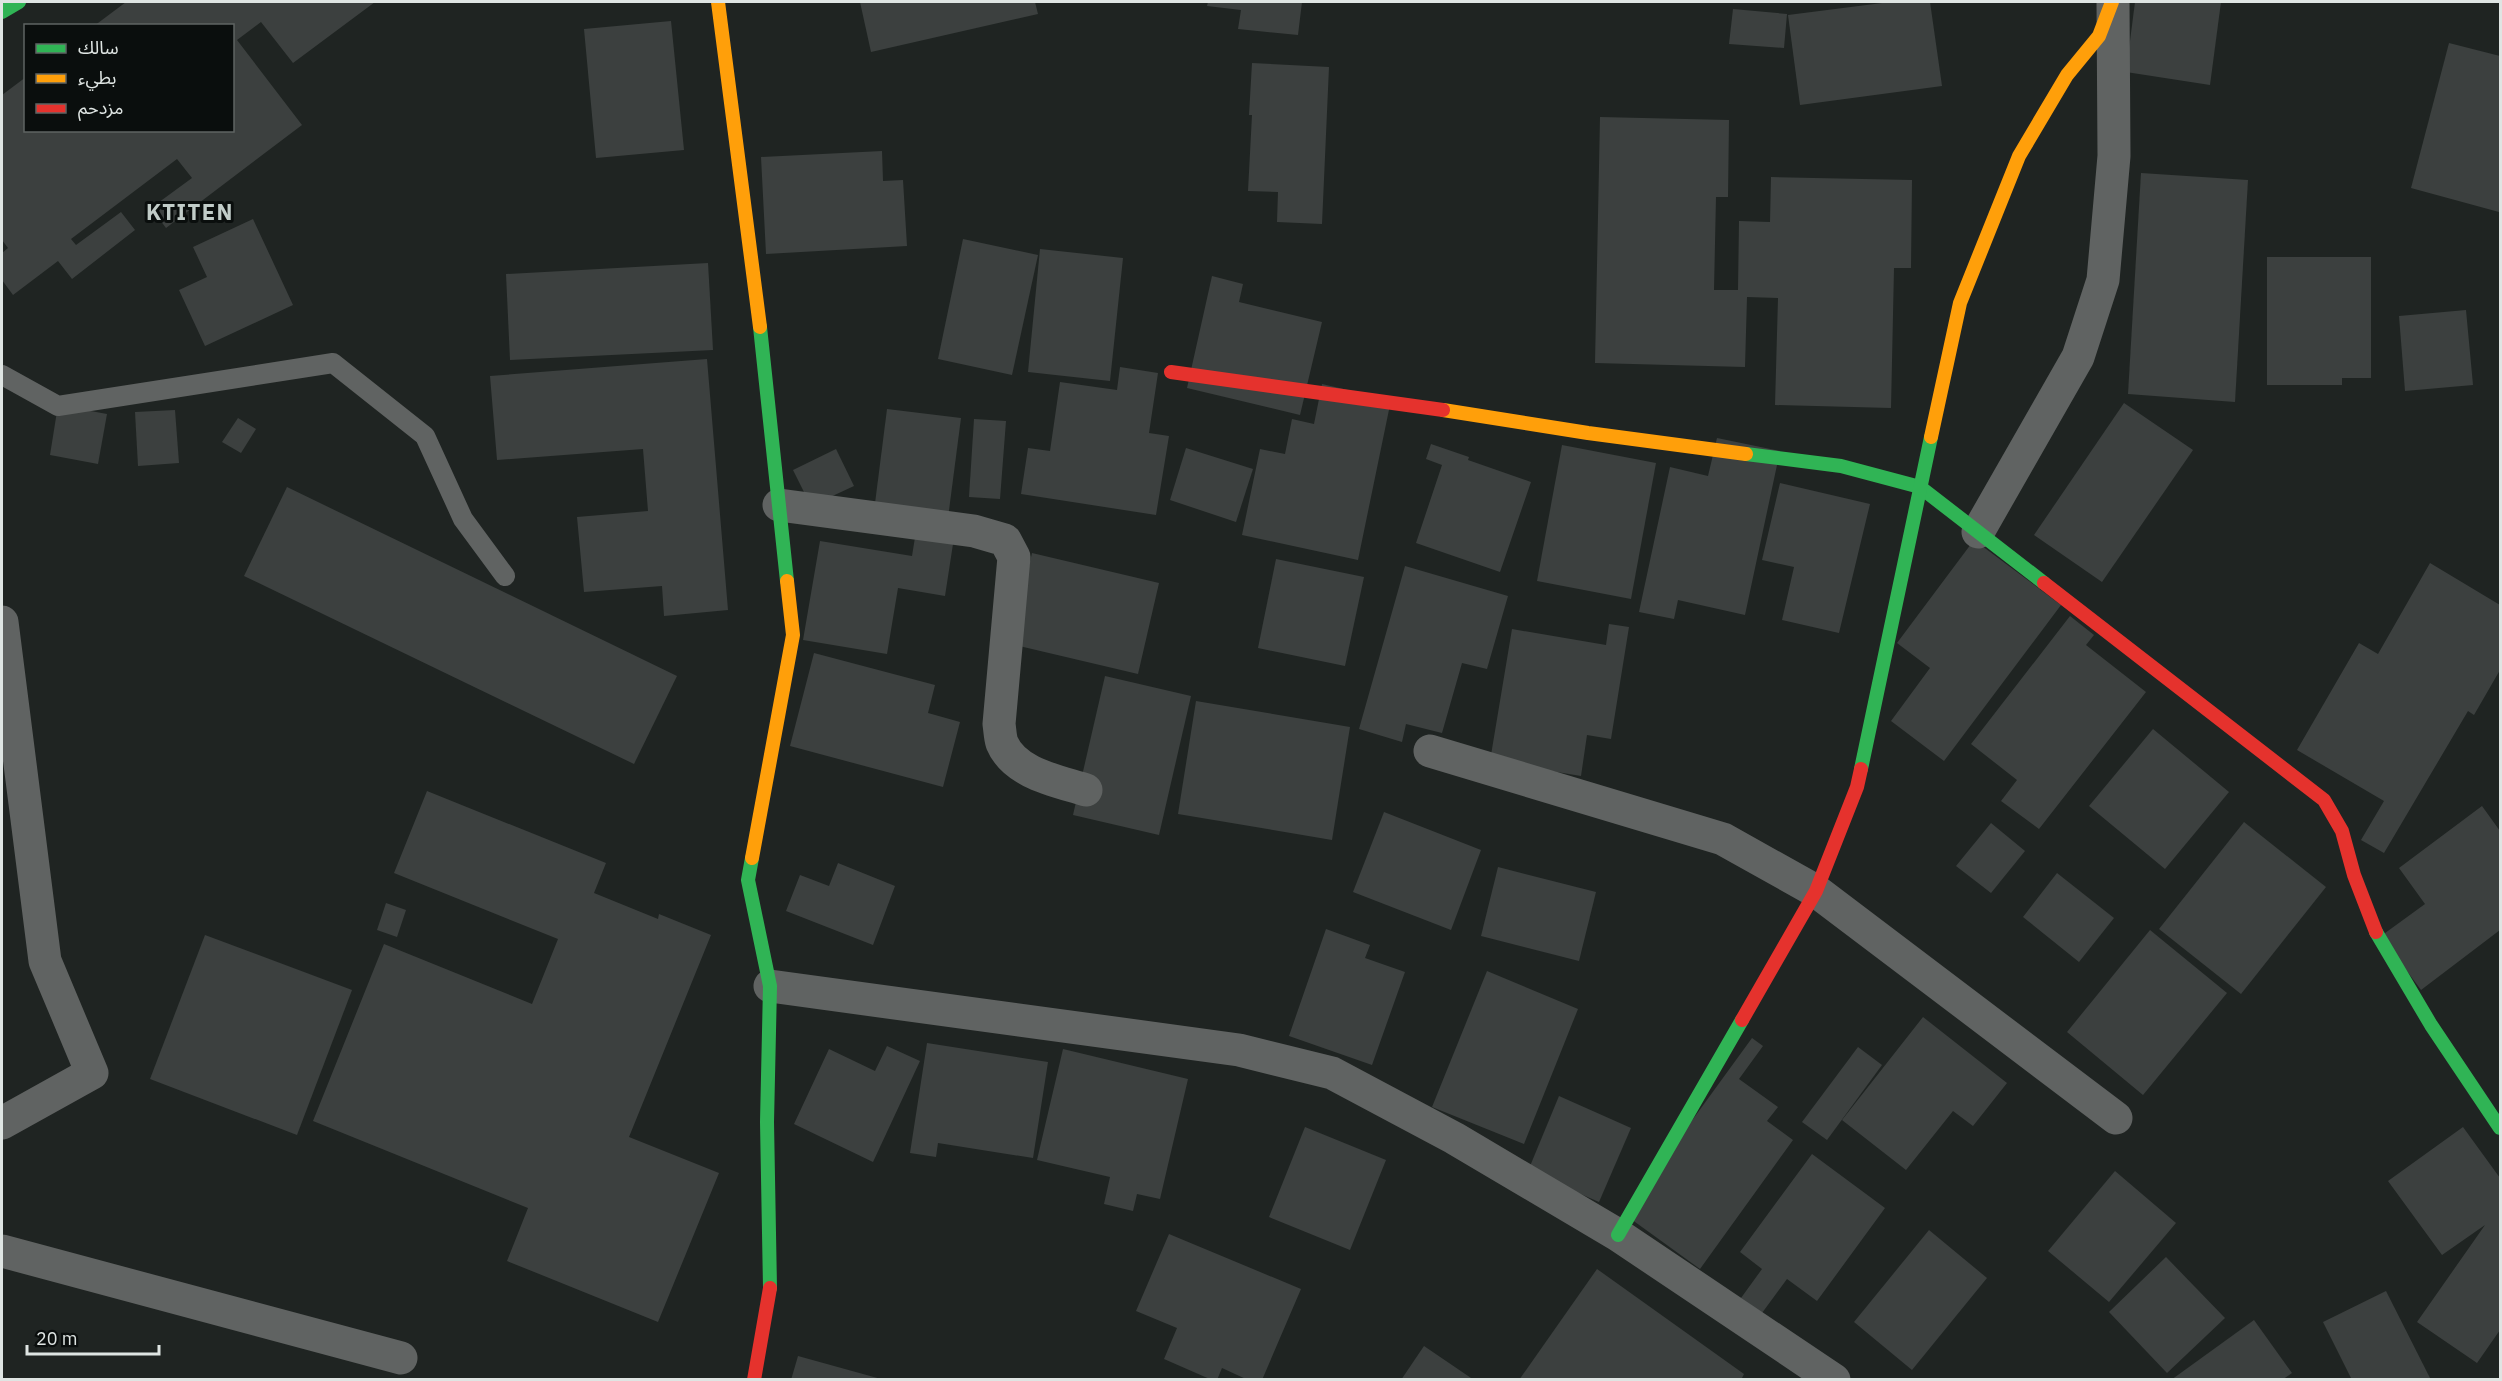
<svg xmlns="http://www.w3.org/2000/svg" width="2502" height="1381" viewBox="0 0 2502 1381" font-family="'IBM Plex Sans','Noto Sans Arabic',sans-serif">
<rect width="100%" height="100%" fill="#1f2422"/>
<g fill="#3c403f">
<path d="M126,2H375L293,63L261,22L237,40L302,125L166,228L151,208L192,178L177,159L71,239L76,245L121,212L135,230L72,279L58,261L13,295L2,280V253L8,248L2,240V95L26,77V130H232V26H94Z"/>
<path d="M860,2H1035L1038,14L871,52Z"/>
<path d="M1208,2H1302L1298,35L1238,29L1241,10L1207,6Z"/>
<path d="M1890,2H1930L1942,86L1800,105L1788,15Z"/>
<path d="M2135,2H2221L2210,85L2126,72Z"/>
<path d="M1733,9L1787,14L1784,48L1729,44Z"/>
<path d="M671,21L684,150L596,158L584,29Z"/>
<path d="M2449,43L2500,56V205L2499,212L2411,188Z"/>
<path d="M1252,63L1329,67L1322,224L1277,222L1278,192L1248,191L1252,115H1249Z"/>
<path d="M1600,117L1729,120L1728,197H1716L1714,290H1738L1739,221L1770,222L1771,177L1912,180L1911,268H1894L1891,408L1775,405L1778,298L1747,297L1745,367L1595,363Z"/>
<path d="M882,151L883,181L903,180L907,246L766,254L761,157Z"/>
<path d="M2141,173L2248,180L2235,402L2128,394Z"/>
<path d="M253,219L293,305L205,346L179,290L207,277L193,247Z"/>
<path d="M963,239L1038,255L1012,375L938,359Z"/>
<path d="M1040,249L1123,258L1110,381L1028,372Z"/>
<path d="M2267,257H2371V378H2342V385H2267Z"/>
<path d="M708,263L713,350L510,360L506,274Z"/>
<path d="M1212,276L1243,284L1239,302L1322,322L1300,415L1187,388Z"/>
<path d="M2466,310L2473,385L2405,391L2399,316Z"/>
<path d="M707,359L728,610L664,616L662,586L584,592L577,517L648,511L643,449L497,460L490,376Z"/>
<path d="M1120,367L1158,373L1149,433L1169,436L1156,515L1021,494L1028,448L1050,451L1060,382L1117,390Z"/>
<path d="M1322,384L1391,400L1358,560L1242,535L1260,449L1285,454L1292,419L1314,424Z"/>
<path d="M2124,403L2193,450L2102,582L2034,535Z"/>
<path d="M58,405L107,414L98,464L50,455Z"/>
<path d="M887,409L961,418L948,518L872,527Z"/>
<path d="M175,410L179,463L138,466L135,412Z"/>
<path d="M238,418L256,429L241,453L222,442Z"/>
<path d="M974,419L1006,421L1000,499L969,497Z"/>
<path d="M1717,438L1780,451L1745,615L1678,600L1674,619L1639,612L1670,467L1708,476Z"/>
<path d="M1431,444L1469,457L1468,460L1531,482L1500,572L1416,543L1442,465L1426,459Z"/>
<path d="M1562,445L1656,463L1631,599L1537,581Z"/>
<path d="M1186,448L1253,469L1236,522L1170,500Z"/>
<path d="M836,449L854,486L811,506L793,470Z"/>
<path d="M1780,483L1870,504L1839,633L1782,620L1794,567L1762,560Z"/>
<path d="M287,487L677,676L634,764L244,576Z"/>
<path d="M917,525L955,531L945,596L898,588L887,654L803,640L820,541L912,556Z"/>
<path d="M1974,540L2061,605L1944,761L1891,721L1930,668L1897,643Z"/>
<path d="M1032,553L1159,583L1138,674L1011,644Z"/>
<path d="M1276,559L1364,577L1345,666L1258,648Z"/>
<path d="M2430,563L2500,605V670L2474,715L2468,711L2384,853L2361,840L2384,801L2297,750L2359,643L2378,654Z"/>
<path d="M1405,566L1508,596L1487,669L1462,663L1442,733L1406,724L1402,742L1359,729Z"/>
<path d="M2070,616L2094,635L2086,645L2146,692L2039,829L2001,801L2017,780L1971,744Z"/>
<path d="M1609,624L1629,627L1611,739L1587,735L1581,776L1490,761L1512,629L1606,645Z"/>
<path d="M814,653L935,685L928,713L960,722L943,787L790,746Z"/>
<path d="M1105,676L1191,696L1159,835L1073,815Z"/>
<path d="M1196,701L1350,727L1332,840L1178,814Z"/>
<path d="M2153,729L2229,792L2165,869L2089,806Z"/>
<path d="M427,791L606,863L594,893L658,919L659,914L711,935L629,1137L719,1173L658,1322L507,1261L528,1208L313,1121L384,944L532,1004L558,939L394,873Z"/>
<path d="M2482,806L2500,831V930L2421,990L2381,936L2425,904L2399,868Z"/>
<path d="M1384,812L1481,850L1451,930L1353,892Z"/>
<path d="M2244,822L2326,887L2241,994L2159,929Z"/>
<path d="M1991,823L2025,851L1991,893L1956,866Z"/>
<path d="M838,863L895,886L873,945L786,911L800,875L829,886Z"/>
<path d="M1498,867L1596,892L1579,961L1481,936Z"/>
<path d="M2057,873L2114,918L2079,962L2023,917Z"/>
<path d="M386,903L406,910L397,937L377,930Z"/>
<path d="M1326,929L1370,945L1365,958L1405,972L1372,1065L1289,1036Z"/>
<path d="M2150,930L2227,993L2143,1095L2067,1032Z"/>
<path d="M205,935L352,990L297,1135L150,1079Z"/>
<path d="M1487,971L1578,1009L1524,1144L1432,1107Z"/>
<path d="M1923,1017L2007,1083L1973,1126L1953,1111L1906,1170L1842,1120Z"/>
<path d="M1752,1038L1763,1046L1739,1079L1778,1107L1767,1121L1793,1140L1700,1269L1624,1214Z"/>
<path d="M927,1043L1048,1062L1033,1158L938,1143L936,1157L910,1153Z"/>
<path d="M887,1046L920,1061L873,1162L794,1124L829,1049L875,1071Z"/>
<path d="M1858,1047L1882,1065L1827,1140L1802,1122Z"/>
<path d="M1063,1049L1188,1079L1160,1199L1137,1194L1133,1211L1104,1204L1110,1177L1037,1160Z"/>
<path d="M1559,1096L1631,1128L1599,1202L1528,1171Z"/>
<path d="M1305,1127L1386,1160L1350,1250L1269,1217Z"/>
<path d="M2463,1127L2500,1178V1330L2477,1363L2417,1322L2485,1225L2442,1255L2388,1181Z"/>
<path d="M1812,1154L1885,1208L1817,1301L1787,1279L1762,1313L1741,1298L1762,1269L1740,1252Z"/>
<path d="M2115,1171L2176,1223L2109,1302L2048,1251Z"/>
<path d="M1929,1230L1987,1278L1912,1370L1854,1322Z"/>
<path d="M1169,1234L1301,1289L1262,1380H1248L1222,1368L1217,1380H1212L1164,1359L1177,1328L1136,1311Z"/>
<path d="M2166,1257L2225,1318L2167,1373L2109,1312Z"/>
<path d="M1597,1269L1744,1374L1741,1380H1519Z"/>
<path d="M2386,1291L2431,1380H2352L2323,1322Z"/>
<path d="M2254,1320L2292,1373L2282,1380H2171Z"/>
<path d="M1424,1346L1474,1380H1401Z"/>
<path d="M798,1356L881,1379V1380H791Z"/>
</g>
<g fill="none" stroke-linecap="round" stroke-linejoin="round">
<path stroke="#606362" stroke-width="20" d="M2,375L58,406L333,363L425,436L463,519L505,576"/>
<g stroke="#606362" stroke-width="33">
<path d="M779,505L974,531L1005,540L1014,557L999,724C1000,730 1000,737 1002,743C1015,774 1058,781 1086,790"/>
<path d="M1978,532L2078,357L2103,280L2114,156L2113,2"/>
<path d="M2,622L45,961L92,1073L2,1123"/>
<path d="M1430,751L1723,839L1816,891L2116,1118"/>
<path d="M770,986L1239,1050L1332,1073L1454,1138L1618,1235L1834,1380"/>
<path d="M2,1251L401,1358"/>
</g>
<g stroke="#30b455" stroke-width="14">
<path d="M2,12L19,2"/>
<path d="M760,327L787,581"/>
<path d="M1746,454L1841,466L1920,487L2044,583"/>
<path d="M1861,769L1931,437"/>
<path d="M752,858L748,880L770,986L767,1122L770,1288"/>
<path d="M2376,932L2431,1025L2500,1128"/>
<path d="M1618,1235L1742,1020"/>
</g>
<g stroke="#ff9f0a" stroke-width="14">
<path d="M718,2L760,327"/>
<path d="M1443,410L1588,433L1746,454"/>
<path d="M1931,437L1960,303L2019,156L2067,75L2099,36L2112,2"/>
<path d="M752,858L793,635L787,581"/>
</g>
<g stroke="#e5322d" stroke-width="14">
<path d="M1171,372L1443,410"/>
<path d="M2044,583L2324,800L2342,831L2354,875L2376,932"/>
<path d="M1742,1020L1816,891L1857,787L1861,769"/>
<path d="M754,1380L770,1288"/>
</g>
</g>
<g text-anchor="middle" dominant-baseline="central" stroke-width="6" stroke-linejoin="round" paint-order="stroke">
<g font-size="22" font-weight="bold" letter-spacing="1.5" fill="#c1ccc8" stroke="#0a0e0d">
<text x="190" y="211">KTITEN</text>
</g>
</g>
<rect width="2502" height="1381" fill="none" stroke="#dfe5e3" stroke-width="6"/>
<rect x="24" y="24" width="210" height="108" fill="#0a0e0d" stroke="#5f6463" stroke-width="1.5"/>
<rect x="36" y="44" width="30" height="9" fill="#30b455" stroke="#5f6463" stroke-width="1.5"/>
<text x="78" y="54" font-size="18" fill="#dfe5e3">سالك</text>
<rect x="36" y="74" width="30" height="9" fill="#ff9f0a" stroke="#5f6463" stroke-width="1.5"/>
<text x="78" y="84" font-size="18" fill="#dfe5e3">بطيء</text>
<rect x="36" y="104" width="30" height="9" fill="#e5322d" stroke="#5f6463" stroke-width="1.5"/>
<text x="78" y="114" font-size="18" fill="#dfe5e3">مزدحم</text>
<path d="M27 1345v9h132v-9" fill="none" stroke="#dfe5e3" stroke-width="3"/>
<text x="36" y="1345" font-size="18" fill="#dfe5e3" stroke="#0a0e0d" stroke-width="4.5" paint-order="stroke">20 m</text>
</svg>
